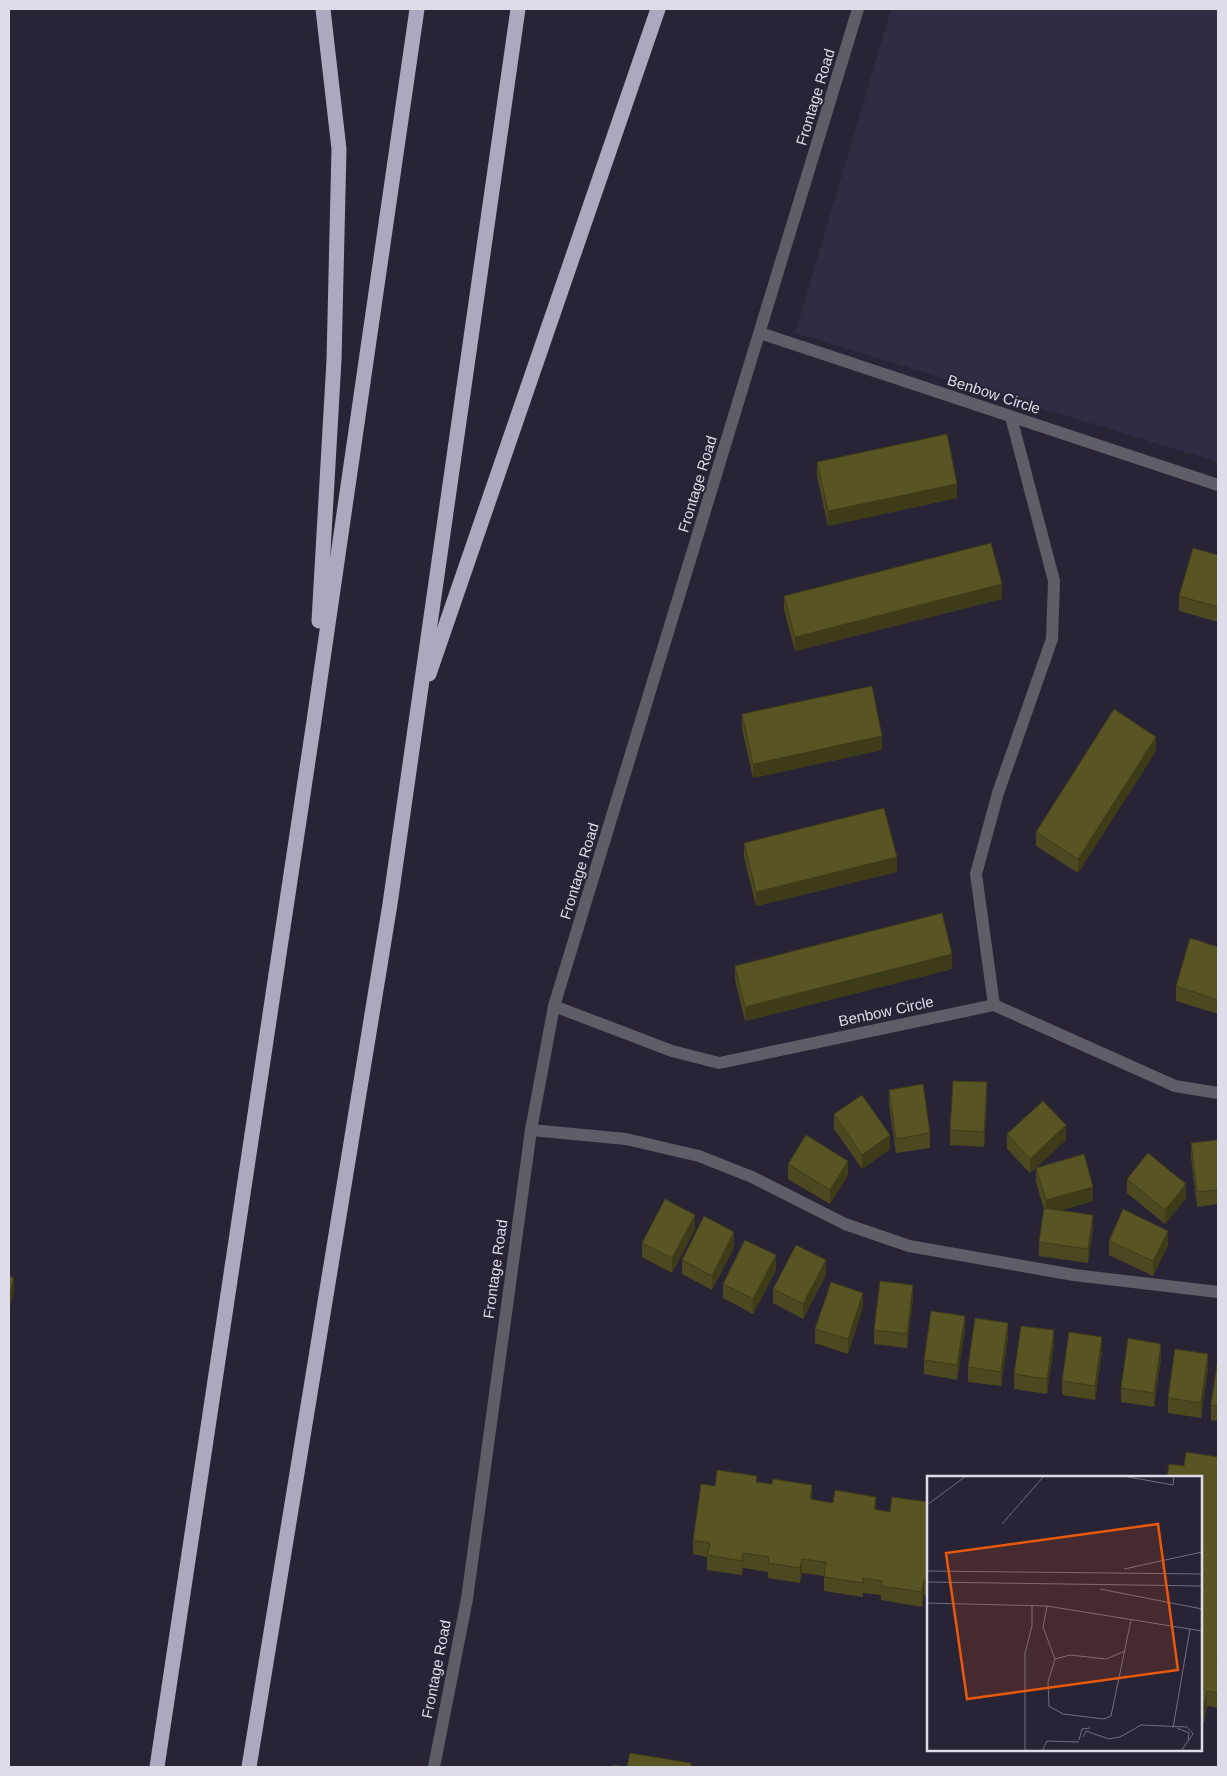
<svg xmlns="http://www.w3.org/2000/svg" width="1227" height="1776" viewBox="0 0 1227 1776" font-family="Helvetica,sans-serif">
<rect width="100%" height="100%" fill="#282436"/>
<path fill="#312b43" d="M891,9H1218V462L795,333Z"/>
<g fill="none" stroke-linecap="round" stroke-linejoin="round">
<g stroke="#5f5d67" stroke-width="12">
<path d="M760,333L1218,485"/>
<path d="M994,1005L976,874L998,793L1052,639L1054,581L1011,417"/>
<path d="M554,1006L672,1051L719,1063L994,1005L1175,1086L1218,1093"/>
<path d="M531,1130L626,1139L699,1156L752,1177L845,1224L909,1246L1074,1275L1218,1292"/>
<path d="M434,1767L467,1599L531,1130L554,1006L858,9"/>
</g>
<g stroke="#ada8c0" stroke-width="15">
<path d="M319,621L334,360L339,149L323,9"/>
<path d="M429,674L658,9"/>
<path d="M157,1767L314,721L417,9"/>
<path d="M249,1767L390,904L518,9"/>
</g>
</g>
<g fill="#4c481f">
<path d="M817,462L957,498L828,526L817,476Z"/>
<path d="M1218,555V622L1179,611V596Z"/>
<path d="M784,596L1002,599L795,651L784,610Z"/>
<path d="M742,714L882,750L753,778L742,729Z"/>
<path d="M1156,751L1078,873L1036,846V832Z"/>
<path d="M744,843L897,872L756,906L744,857Z"/>
<path d="M1218,947V1014L1176,1001V986Z"/>
<path d="M735,966L952,969L745,1021L735,980Z"/>
<path d="M889,1090L930,1133V1148L896,1153L889,1104Z"/>
<path d="M987,1097L984,1147L950,1145V1130Z"/>
<path d="M834,1114L890,1149L862,1169L834,1129Z"/>
<path d="M1007,1134L1066,1140L1030,1173L1007,1149Z"/>
<path d="M1218,1140V1204L1197,1207L1191,1157V1143Z"/>
<path d="M788,1164L848,1175L830,1204L788,1179Z"/>
<path d="M1036,1168L1093,1201L1060,1210L1093,1229L1088,1263L1039,1256V1242L1044,1209L1036,1182Z"/>
<path d="M1127,1179L1186,1198L1165,1224L1127,1193Z"/>
<path d="M695,1229L672,1273L642,1257V1243Z"/>
<path d="M1109,1241L1168,1245L1153,1276L1109,1255Z"/>
<path d="M734,1247L712,1290L682,1274V1260Z"/>
<path d="M776,1270L753,1314L723,1298V1284Z"/>
<path d="M826,1275L803,1319L773,1303V1289Z"/>
<path d="M913,1299L907,1348L874,1344V1330Z"/>
<path d="M863,1307L848,1354L815,1343V1329Z"/>
<path d="M965,1330L957,1380L924,1374V1360Z"/>
<path d="M1008,1338L1001,1386L968,1382V1367Z"/>
<path d="M1054,1345L1047,1394L1014,1389V1374Z"/>
<path d="M1102,1351L1095,1400L1062,1395V1381Z"/>
<path d="M1218,1357V1421L1211,1420V1405Z"/>
<path d="M1161,1358L1154,1407L1121,1402V1388Z"/>
<path d="M1208,1369L1201,1418L1168,1413V1398Z"/>
<path d="M1218,1457V1708L1207,1706L1204,1722H1201V1477L1184,1466Z"/>
<path d="M757,1482L812,1500L890,1512L928,1502V1595H924L922,1607L881,1600V1595L863,1593V1597L824,1591V1576L802,1573L800,1583L768,1578V1572L743,1568L742,1575L707,1570V1557L693,1554V1540L715,1486Z"/>
</g>
<g fill="#3e3b19">
<path d="M957,484V498L828,526V511Z"/>
<path d="M1002,584V599L795,651V637Z"/>
<path d="M882,736V750L753,778V764Z"/>
<path d="M1156,737V751L1078,873V859Z"/>
<path d="M897,857V872L756,906V892Z"/>
<path d="M952,954V969L745,1021V1007Z"/>
<path d="M987,1082V1097L984,1147V1132Z"/>
<path d="M1066,1125V1140L1030,1173V1159Z"/>
<path d="M890,1135V1149L862,1169V1155Z"/>
<path d="M848,1161V1175L830,1204V1190Z"/>
<path d="M1186,1184V1198L1165,1224V1210Z"/>
<path d="M1093,1187V1201L1046,1215V1200Z"/>
<path d="M695,1215V1229L672,1273V1258Z"/>
<path d="M1093,1215V1229L1088,1263V1249Z"/>
<path d="M1168,1231V1245L1153,1276V1261Z"/>
<path d="M734,1232V1247L712,1290V1276Z"/>
<path d="M776,1255V1270L753,1314V1299Z"/>
<path d="M826,1260V1275L803,1319V1304Z"/>
<path d="M14,1278V1292L9,1311V1296Z"/>
<path d="M913,1285V1299L907,1348V1334Z"/>
<path d="M863,1293V1307L848,1354V1339Z"/>
<path d="M965,1316V1330L957,1380V1365Z"/>
<path d="M1008,1323V1338L1001,1386V1372Z"/>
<path d="M1054,1330V1345L1047,1394V1379Z"/>
<path d="M1102,1337V1351L1095,1400V1386Z"/>
<path d="M1161,1344V1358L1154,1407V1393Z"/>
<path d="M1208,1354V1369L1201,1418V1403Z"/>
<path d="M812,1485V1500L810,1499Z"/>
<path d="M876,1497V1511L874,1509Z"/>
<path d="M743,1553V1568L742,1575V1561Z"/>
<path d="M802,1559V1573L800,1583V1568Z"/>
<path d="M924,1580V1595L922,1607V1592Z"/>
<path d="M1207,1691V1706L1204,1722V1708Z"/>
</g>
<g fill="#585424" stroke="#3e3b19">
<path d="M947,434L957,484L828,511L817,462Z"/>
<path d="M991,543L1002,584L795,637L784,596Z"/>
<path d="M1193,548L1218,555V607L1179,596Z"/>
<path d="M872,686L882,736L753,764L742,714Z"/>
<path d="M1114,709L1156,737L1078,859L1036,832Z"/>
<path d="M884,808L897,857L756,892L744,843Z"/>
<path d="M942,913L952,954L745,1007L735,966Z"/>
<path d="M1190,938L1218,947V1000L1176,986Z"/>
<path d="M953,1081L987,1082L984,1132L950,1130Z"/>
<path d="M923,1084L930,1133L896,1139L889,1090Z"/>
<path d="M862,1095L890,1135L862,1155L834,1114Z"/>
<path d="M1043,1101L1066,1125L1030,1159L1007,1134Z"/>
<path d="M806,1135L848,1161L830,1190L788,1164Z"/>
<path d="M1218,1140V1190L1197,1192L1191,1143Z"/>
<path d="M1148,1153L1186,1184L1165,1210L1127,1179Z"/>
<path d="M1084,1154L1093,1187L1046,1200L1036,1168Z"/>
<path d="M665,1199L695,1215L672,1258L642,1243Z"/>
<path d="M1044,1208L1093,1215L1088,1249L1039,1242Z"/>
<path d="M1123,1209L1168,1231L1153,1261L1109,1241Z"/>
<path d="M704,1216L734,1232L712,1276L682,1260Z"/>
<path d="M745,1240L776,1255L753,1299L723,1284Z"/>
<path d="M796,1245L826,1260L803,1304L773,1289Z"/>
<path d="M9,1276L14,1278L9,1296Z"/>
<path d="M880,1281L913,1285L907,1334L874,1330Z"/>
<path d="M831,1282L863,1293L848,1339L815,1329Z"/>
<path d="M931,1311L965,1316L957,1365L924,1360Z"/>
<path d="M975,1318L1008,1323L1001,1372L968,1367Z"/>
<path d="M1021,1326L1054,1330L1047,1379L1014,1374Z"/>
<path d="M1069,1332L1102,1337L1095,1386L1062,1381Z"/>
<path d="M1128,1338L1161,1344L1154,1393L1121,1388Z"/>
<path d="M1175,1349L1208,1354L1201,1403L1168,1398Z"/>
<path d="M1218,1357V1406L1211,1405Z"/>
<path d="M1186,1452L1218,1457V1653L1217,1658H1218V1693L1207,1691L1204,1708L1201,1707V1477H1167L1169,1464L1184,1466Z"/>
<path d="M717,1470L757,1476L756,1482L772,1484L773,1479L812,1485L810,1499L833,1503L835,1490L876,1497L874,1509L890,1512L892,1497L928,1502V1581L924,1580L922,1592L881,1586L882,1581L863,1578V1583L824,1577L826,1562L802,1559L800,1568L768,1563L769,1557L743,1553L742,1561L707,1555L710,1543L693,1540L701,1484L715,1486Z"/>
<path d="M630,1753L691,1763V1767H612L613,1765L627,1767Z"/>
</g>
<g text-anchor="middle" dominant-baseline="central" stroke-width="4" stroke-linejoin="round" paint-order="stroke">
<g font-size="15" fill="#dfdce9" stroke="#282436">
<text transform="translate(815 97) rotate(-73)">Frontage Road</text>
<text transform="translate(994 394) rotate(18)">Benbow Circle</text>
<text transform="translate(697 484) rotate(-73)">Frontage Road</text>
<text transform="translate(579 871) rotate(-73)">Frontage Road</text>
<text transform="translate(886 1011) rotate(-12)">Benbow Circle</text>
<text transform="translate(495 1269) rotate(-82)">Frontage Road</text>
<text transform="translate(436 1669) rotate(-79)">Frontage Road</text>
</g>
</g>
<g transform="translate(927 1476)">
<rect width="275" height="275" fill="#282436"/>
<path fill="none" stroke="#716e7e" stroke-width="1" d="M196,0L246,9L247,0M0,29L39,0M75,48L117,0M197,93L275,76M0,95L275,98M0,106L275,110M173,113L275,133M0,127L120,130L275,155M120,130L116,151L128,183L121,206L122,230L136,238L177,243L184,240L204,144M128,183L143,179L179,183L198,175M246,252L263,153M250,252L262,257L261,264M156,261L159,255L182,263L193,261L214,249L260,251L266,258L254,275M152,264L155,253L163,252M98,275V177L105,150V130M115,275L120,265L152,266"/>
<path fill="#e8590c" fill-opacity="0.15" stroke="#e8590c" stroke-width="2.5" d="M231,48L251,194L40,223L19,77Z"/>
<rect width="275" height="275" fill="none" stroke="#dfdce9" stroke-width="2.5"/>
</g>
<rect width="1227" height="1776" fill="none" stroke="#dfdce9" stroke-width="20"/>
</svg>
